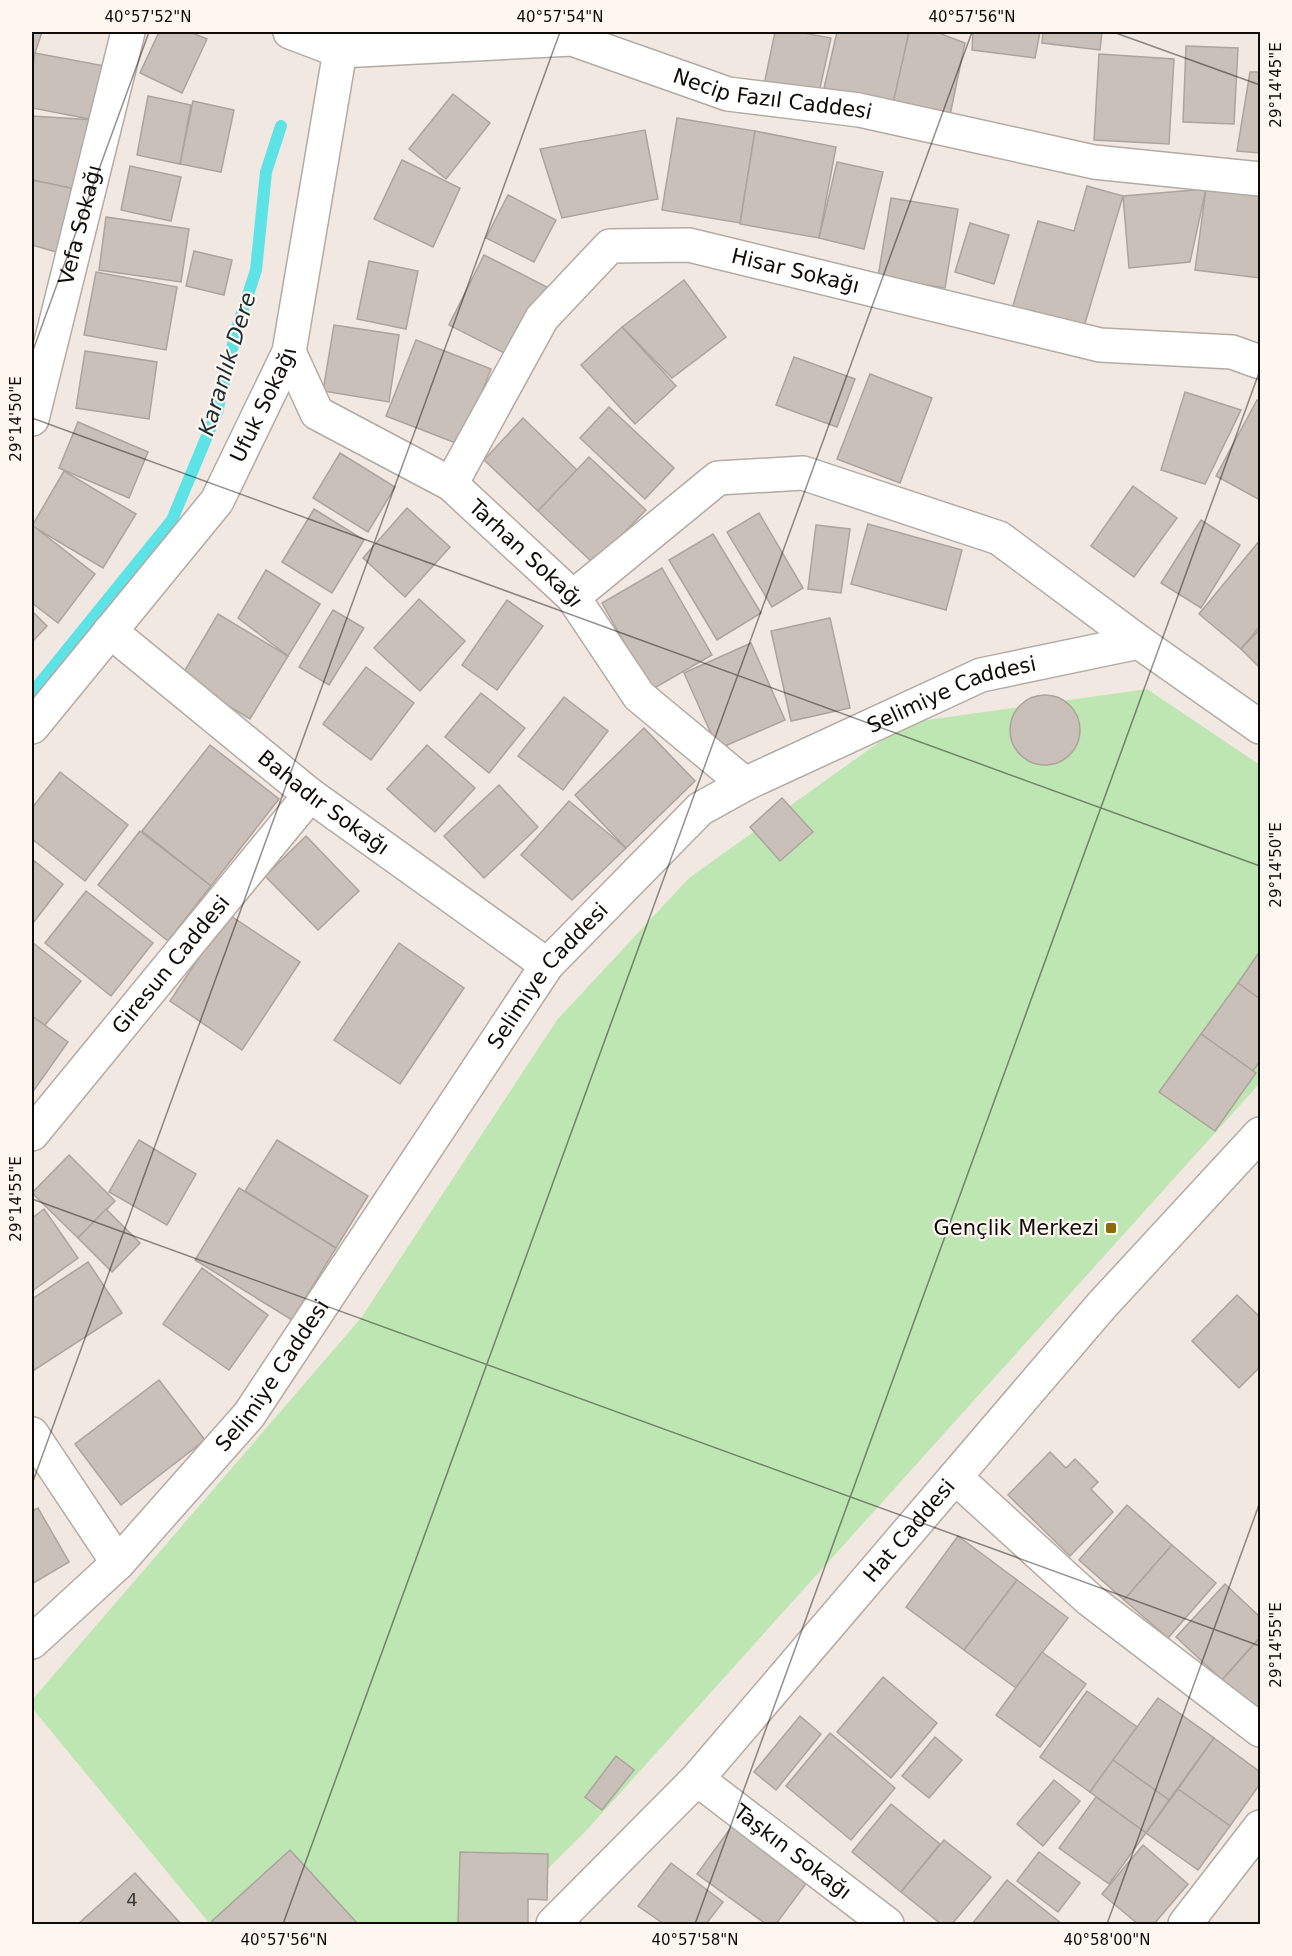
<svg xmlns="http://www.w3.org/2000/svg" width="1292" height="1956" viewBox="0 0 1292 1956" font-family="'DejaVu Sans',sans-serif">
<rect width="100%" height="100%" fill="#f2e8e2"/>
<path fill="#bee6b2" d="M1147,689L1260,765V1083L585,1832L493,1923L490,1924H210L32,1708V1700L361,1318L557,1020L689,878L906,723Z"/>
<g fill="none" stroke-linecap="round" stroke-linejoin="round">
<path stroke="#5de3e5" stroke-width="12" d="M32,693L172,520L217,412L237,328L256,270L266,172L281,126"/>
</g>
<g fill="#c9c0ba" stroke="#ada39d" stroke-width="1.5">
<path d="M32,32H42L35,53L32,52Z"/>
<path d="M159,32H190L207,39L182,93L140,73Z"/>
<path d="M775,32H798L831,38L818,97L764,85Z"/>
<path d="M837,32H909L894,101L824,88Z"/>
<path d="M909,32H936L965,43L949,120L892,108Z"/>
<path d="M973,32H1040L1035,58L972,50Z"/>
<path d="M1043,32H1102L1100,50L1042,43Z"/>
<path d="M1186,46L1238,48L1234,124L1183,122Z"/>
<path d="M35,53L105,66L95,120L32,108V73Z"/>
<path d="M1099,54L1174,59L1169,144L1094,140Z"/>
<path d="M1250,72H1260V153L1237,151Z"/>
<path d="M453,94L490,123L446,179L409,149Z"/>
<path d="M148,96L191,105L180,164L137,155Z"/>
<path d="M193,101L234,110L221,172L180,164Z"/>
<path d="M32,116L95,120L80,190L32,180Z"/>
<path d="M677,118L755,131L740,223L662,210Z"/>
<path d="M645,130L658,199L562,218L540,149Z"/>
<path d="M755,131L836,147L819,238L740,224Z"/>
<path d="M402,160L460,188L433,247L374,219Z"/>
<path d="M837,162L883,172L864,249L819,238Z"/>
<path d="M130,166L181,177L171,221L121,210Z"/>
<path d="M32,180L80,190L63,254L32,245Z"/>
<path d="M1087,186L1123,196L1083,330L1012,309L1038,221L1074,231Z"/>
<path d="M1206,189L1190,262L1129,268L1123,196Z"/>
<path d="M1206,189L1260,196V278L1195,270Z"/>
<path d="M508,195L556,220L534,262L486,238Z"/>
<path d="M891,198L958,209L945,288L878,277Z"/>
<path d="M106,217L189,229L181,282L99,270Z"/>
<path d="M970,223L1009,235L994,284L955,272Z"/>
<path d="M194,251L232,260L224,295L186,286Z"/>
<path d="M484,255L547,287L512,357L449,325Z"/>
<path d="M369,261L418,271L406,329L357,319Z"/>
<path d="M96,272L177,287L166,350L84,335Z"/>
<path d="M684,280L726,337L672,378L622,327Z"/>
<path d="M334,325L399,335L389,402L323,391Z"/>
<path d="M622,327L676,386L635,424L581,365Z"/>
<path d="M416,340L491,369L461,445L386,416Z"/>
<path d="M85,351L157,362L149,419L76,408Z"/>
<path d="M794,357L855,379L837,427L776,405Z"/>
<path d="M870,374L932,398L900,483L837,459Z"/>
<path d="M1185,392L1241,410L1205,484L1161,470Z"/>
<path d="M1257,400L1260,402V500L1216,476Z"/>
<path d="M609,407L674,468L645,499L580,438Z"/>
<path d="M523,418L577,470L538,511L484,460Z"/>
<path d="M78,422L148,452L129,498L59,468Z"/>
<path d="M340,453L395,487L368,532L313,498Z"/>
<path d="M589,457L646,510L594,564L538,511Z"/>
<path d="M64,471L136,514L103,568L32,526Z"/>
<path d="M1133,486L1177,518L1134,577L1091,546Z"/>
<path d="M407,508L450,547L405,597L363,558Z"/>
<path d="M314,509L364,540L332,593L282,562Z"/>
<path d="M759,513L803,588L772,607L727,532Z"/>
<path d="M1201,520L1240,545L1201,608L1161,583Z"/>
<path d="M868,524L962,550L946,610L851,584Z"/>
<path d="M32,525L95,574L58,623L32,603Z"/>
<path d="M816,525L850,529L841,593L808,589Z"/>
<path d="M713,534L761,613L717,640L669,560Z"/>
<path d="M1260,540V626L1241,649L1199,614Z"/>
<path d="M662,568L712,655L651,690L602,603Z"/>
<path d="M266,570L320,604L288,656L238,618Z"/>
<path d="M419,599L465,641L420,691L374,648Z"/>
<path d="M507,600L543,626L497,690L462,665Z"/>
<path d="M333,610L364,628L329,685L299,667Z"/>
<path d="M32,611L47,626L32,642Z"/>
<path d="M218,614L288,656L250,719L181,677Z"/>
<path d="M830,618L850,708L791,721L771,631Z"/>
<path d="M1260,629V668L1241,649Z"/>
<path d="M751,643L785,720L718,749L684,673Z"/>
<path d="M366,667L414,703L371,760L323,724Z"/>
<path d="M481,693L525,728L489,773L445,737Z"/>
<circle cx="1045" cy="730" r="35"/>
<path d="M564,697L608,731L563,790L518,756Z"/>
<path d="M644,728L695,781L626,848L575,795Z"/>
<path d="M210,745L279,799L211,886L142,831Z"/>
<path d="M427,745L475,788L435,832L387,789Z"/>
<path d="M60,772L128,825L85,881L32,839V808Z"/>
<path d="M499,785L538,827L484,878L444,836Z"/>
<path d="M782,798L813,832L780,861L750,827Z"/>
<path d="M569,801L626,848L572,900L521,855Z"/>
<path d="M140,831L211,886L168,941L98,885Z"/>
<path d="M306,836L359,891L318,930L265,876Z"/>
<path d="M32,859L63,884L33,923L32,922Z"/>
<path d="M86,891L153,943L111,996L45,943Z"/>
<path d="M228,914L300,962L242,1050L170,1001Z"/>
<path d="M32,942L81,981L45,1025L32,1016Z"/>
<path d="M399,943L464,988L400,1084L334,1040Z"/>
<path d="M1260,951V1000L1238,983Z"/>
<path d="M1238,983L1260,999V1061L1253,1071L1201,1034Z"/>
<path d="M32,1016L68,1042L32,1093Z"/>
<path d="M1201,1034L1256,1073L1215,1131L1159,1092Z"/>
<path d="M139,1140L196,1174L167,1225L109,1192Z"/>
<path d="M277,1140L368,1196L336,1248L245,1191Z"/>
<path d="M69,1155L115,1201L78,1238L32,1193Z"/>
<path d="M239,1188L336,1248L292,1320L195,1260Z"/>
<path d="M44,1209L78,1258L32,1291V1218Z"/>
<path d="M106,1209L140,1243L112,1272L78,1238Z"/>
<path d="M88,1262L122,1313L33,1371L32,1299Z"/>
<path d="M202,1268L268,1315L229,1370L163,1324Z"/>
<path d="M1237,1295L1260,1317V1367L1239,1388L1192,1341Z"/>
<path d="M159,1380L205,1440L121,1505L75,1444Z"/>
<path d="M1050,1452L1066,1468L1075,1459L1098,1482L1091,1489L1113,1512L1070,1556L1008,1495Z"/>
<path d="M1127,1505L1172,1545L1124,1600L1079,1560Z"/>
<path d="M38,1508L69,1562L32,1584V1511Z"/>
<path d="M958,1536L1017,1580L964,1650L906,1607Z"/>
<path d="M1172,1545L1216,1583L1168,1638L1124,1600Z"/>
<path d="M1017,1580L1068,1618L1016,1688L964,1650Z"/>
<path d="M1225,1584L1260,1617V1637L1222,1680L1176,1637Z"/>
<path d="M1257,1641L1260,1645V1715L1222,1680Z"/>
<path d="M1042,1652L1086,1684L1040,1747L996,1715Z"/>
<path d="M883,1677L937,1723L891,1778L837,1732Z"/>
<path d="M1087,1691L1137,1727L1090,1792L1040,1757Z"/>
<path d="M1158,1698L1214,1738L1169,1800L1113,1760Z"/>
<path d="M800,1716L821,1734L776,1790L754,1772Z"/>
<path d="M830,1733L895,1788L851,1840L786,1786Z"/>
<path d="M935,1737L962,1760L929,1798L902,1776Z"/>
<path d="M1214,1738L1260,1772V1784L1230,1826L1178,1789Z"/>
<path d="M616,1756L634,1770L602,1810L585,1797Z"/>
<path d="M1113,1760L1169,1800L1146,1833L1090,1792Z"/>
<path d="M1054,1780L1080,1801L1043,1846L1017,1824Z"/>
<path d="M1178,1789L1230,1826L1198,1870L1146,1833Z"/>
<path d="M1096,1797L1146,1833L1109,1884L1059,1848Z"/>
<path d="M891,1804L940,1844L901,1892L852,1852Z"/>
<path d="M732,1826L808,1881L776,1924H766L697,1874Z"/>
<path d="M944,1840L991,1877L952,1924H941L901,1892Z"/>
<path d="M1143,1845L1188,1884L1154,1924H1138L1102,1894Z"/>
<path d="M290,1850L358,1924H216L212,1921Z"/>
<path d="M460,1852L548,1854L547,1900L528,1899V1924H458Z"/>
<path d="M1039,1852L1080,1883L1058,1912L1017,1881Z"/>
<path d="M671,1863L723,1902L706,1924H664L638,1906Z"/>
<path d="M135,1873L181,1924H78Z"/>
<path d="M1007,1880L1062,1924H972Z"/>
</g>
<g fill="none" stroke-linecap="round" stroke-linejoin="round">
<defs>
<g id="minor">
<path id="s1" d="M290,32L340,51L572,39L728,94L859,110L1094,162L1260,179"/>
<path id="s2" d="M289,352L317,413L451,484L573,597L639,696L745,784"/>
<path id="s3" d="M32,419L128,32"/>
<path id="s4" d="M451,484L542,318L610,246L689,245L1100,345L1232,352L1260,362"/>
<path d="M573,597L718,478L803,473L999,538L1139,642"/>
<path id="s5" d="M110,631L310,795L547,965"/>
<path id="s6" d="M32,727L217,501L289,352L340,51L358,40"/>
<path id="s7" d="M32,1134L310,795"/>
<path d="M32,1434L118,1563"/>
<path d="M955,1477L1090,1600L1260,1730"/>
<path id="s8" d="M32,1642L118,1563L249,1415L547,965L700,809L745,784L981,675L1139,642L1260,727"/>
<path id="s9" d="M697,1779L887,1924"/>
<path id="s10" d="M553,1924L697,1779L1102,1305L1260,1134"/>
<path d="M1185,1924L1260,1827"/>
</g>
</defs>
<use href="#minor" stroke="#b3aaa4" stroke-width="36"/>
<use href="#minor" stroke="#fff" stroke-width="33"/>
</g>
<path fill="none" stroke="#0e0b09" stroke-width="1.5" stroke-opacity="0.45" d="M1113,32L1260,85M32,353L149,32M32,418L1260,866M32,1199L1260,1646M32,1484L560,32M283,1924L972,32M695,1924L1260,370M1107,1924L1260,1502"/>
<rect fill="#896b0a" stroke="#fef6f1" stroke-width="2" x="1105" y="1222" width="12" height="12" rx="3"/>
<g text-anchor="middle" dominant-baseline="central" stroke-width="4.5" stroke-linejoin="round" paint-order="stroke">
<g font-size="18" fill="#3d3835">
<text x="132" y="1899">4</text>
</g>
<g font-size="21" fill="#0e0b09" stroke="#fef6f1">
<text stroke="none"><textPath href="#s1" startOffset="495">Necip Fazıl Caddesi</textPath></text>
<text stroke="none"><textPath href="#s3" startOffset="200">Vefa Sokağı</textPath></text>
<text stroke="none"><textPath href="#s4" startOffset="477">Hisar Sokağı</textPath></text>
<text stroke="none"><textPath href="#s6" startOffset="399">Ufuk Sokağı</textPath></text>
<text stroke="none"><textPath href="#s2" startOffset="321">Tarhan Sokağı</textPath></text>
<text stroke="none"><textPath href="#s8" startOffset="1350">Selimiye Caddesi</textPath></text>
<text stroke="none"><textPath href="#s5" startOffset="274">Bahadır Sokağı</textPath></text>
<text stroke="none"><textPath href="#s7" startOffset="219">Giresun Caddesi</textPath></text>
<text stroke="none"><textPath href="#s8" startOffset="846">Selimiye Caddesi</textPath></text>
<text stroke="none"><textPath href="#s8" startOffset="360">Selimiye Caddesi</textPath></text>
<text stroke="none"><textPath href="#s10" startOffset="531">Hat Caddesi</textPath></text>
<text stroke="none"><textPath href="#s9" startOffset="120">Taşkın Sokağı</textPath></text>
</g>
<g font-size="21" fill="#0e0b09" stroke="#fef6f1" text-anchor="end">
<text x="1099" y="1228">Gençlik Merkezi</text>
</g>
<g font-size="22" font-style="italic" fill="#182f2f" stroke="#fef6f1">
<text transform="translate(227 364) rotate(-73)">Karanlık Dere</text>
</g>
</g>
<rect width="1292" height="1956" fill="none" stroke="#fef6f1" stroke-width="66"/>
<rect x="33" y="33" width="1226" height="1890" fill="none" stroke="#0e0b09" stroke-width="2"/>
<g font-size="15" text-anchor="middle" fill="#0e0b09">
<text x="148" y="22">40°57'52"N</text>
<text x="560" y="22">40°57'54"N</text>
<text x="972" y="22">40°57'56"N</text>
<text transform="translate(1276 85) rotate(-90)" y="5">29°14'45"E</text>
<text transform="translate(16 419) rotate(-90)" y="5">29°14'50"E</text>
<text transform="translate(1276 865) rotate(-90)" y="5">29°14'50"E</text>
<text transform="translate(16 1199) rotate(-90)" y="5">29°14'55"E</text>
<text transform="translate(1276 1645) rotate(-90)" y="5">29°14'55"E</text>
<text x="284" y="1945">40°57'56"N</text>
<text x="695" y="1945">40°57'58"N</text>
<text x="1107" y="1945">40°58'00"N</text>
</g>
</svg>
